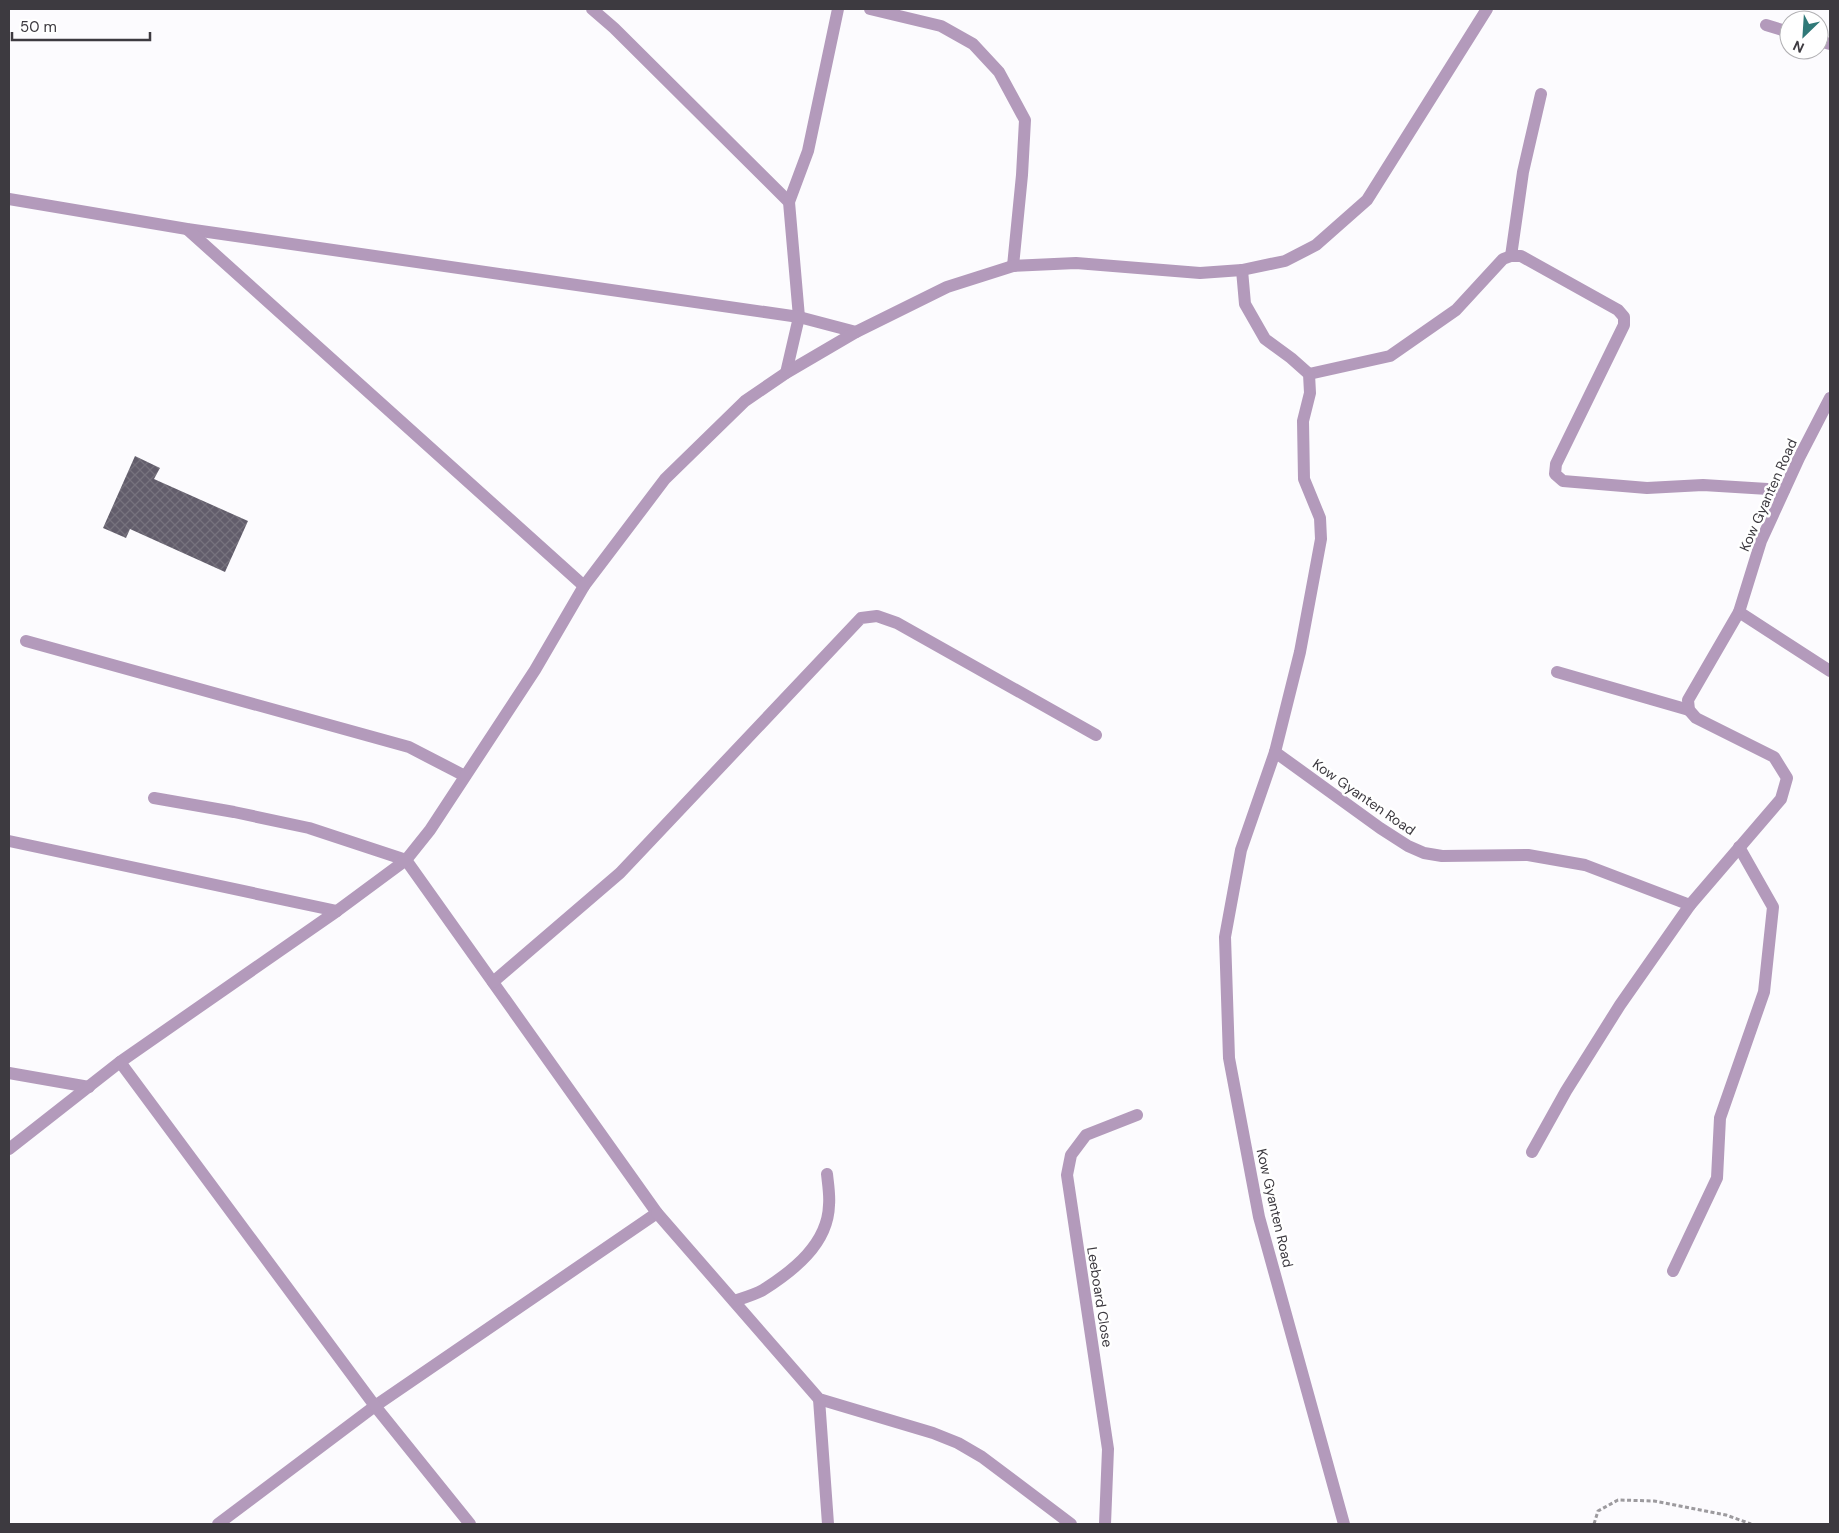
<svg xmlns="http://www.w3.org/2000/svg" width="1839" height="1533" viewBox="0 0 1839 1533" font-family="'DM Sans',sans-serif">
<defs>
<pattern id="building-cross-hatch" width="8" height="8" patternUnits="userSpaceOnUse" patternTransform="scale(1.25)"><rect width="8" height="8" fill="#625d6b"/><path d="M0 0l8 8M0 8l8-8" fill="none" stroke="#76727d"/></pattern>
</defs>
<rect width="100%" height="100%" fill="#fcfbfe"/>
<path fill="url(#building-cross-hatch)" d="M135,456L160,468L154,479L248,521L225,572L130,529L126,538L103,528Z"/>
<g fill="none" stroke-linecap="round" stroke-linejoin="round">
<path stroke="#9c9a9e" stroke-width="3" stroke-dasharray="4 2.5" stroke-linecap="butt" d="M1594,1524L1598,1511L1618,1500L1654,1501L1726,1515L1751,1524"/>
<g stroke="#b39abb" stroke-width="12">
<path d="M592,9L614,28L789,202L799,317L786,373"/>
<path d="M870,9L941,26L973,44L999,72L1025,120L1022,175L1013,266"/>
<path d="M1766,25L1789,32"/>
<path d="M1819,41L1830,44"/>
<path d="M9,199L187,229L799,317L856,332"/>
<path d="M789,202L808,151L838,9"/>
<path d="M187,229L584,586"/>
<path d="M1511,256L1523,172L1541,94"/>
<path d="M1242,270L1245,304L1265,339L1291,358L1309,374L1310,393L1303,421L1304,479L1320,518L1321,539L1300,652L1275,752"/>
<path d="M1309,374L1390,356L1456,310L1503,259L1511,256H1521L1618,310L1624,317V325L1556,464L1555,474L1563,481L1647,488L1703,485L1784,490"/>
<path d="M1739,612L1830,671"/>
<path d="M26,641L409,747L465,776"/>
<path d="M1557,672L1689,710"/>
<path d="M154,798L234,812L309,828L406,860L657,1213L375,1406L218,1524"/>
<path d="M9,841L337,911"/>
<path d="M493,982L620,873L861,618L877,616L897,623L1096,735"/>
<path d="M120,1062L375,1406L470,1524"/>
<path d="M9,1073L89,1087"/>
<path d="M9,1149L120,1062L337,911L406,860L430,830L535,670L584,586L665,479L745,401L786,373L856,332L947,287L1013,266L1076,263L1200,273L1242,270L1285,261L1316,245L1367,200L1487,9"/>
<path d="M1532,1152L1566,1091L1620,1005L1690,905"/>
<path d="M657,1213L819,1399L933,1433L958,1443L982,1457L1071,1524"/>
<path d="M1673,1271L1717,1178L1720,1118L1764,992L1773,907L1739,847"/>
<path d="M734,1301C743,1298 754,1295 763,1290C793,1271 828,1244 829,1205C830,1195 828,1184 827,1174"/>
<path d="M819,1399L828,1524"/>
<path d="M1105,1524L1108,1449L1067,1175L1071,1155L1086,1135L1137,1115"/>
<path d="M1344,1524L1259,1217L1229,1058L1225,937L1241,850L1275,752L1380,828L1408,846L1424,853L1442,856L1528,855L1585,865L1690,905L1781,799L1787,778L1774,757L1696,718L1689,710L1688,700L1739,612L1761,541L1799,458L1830,398"/>
</g>
</g>
<g text-anchor="middle" dominant-baseline="central" stroke-width="5" stroke-linejoin="round" paint-order="stroke">
<g font-size="14" fill="#3d3a40" stroke="#fff">
<text transform="translate(1768 495) rotate(-66)">Kow Gyanten Road</text>
<text transform="translate(1364 797) rotate(35)">Kow Gyanten Road</text>
<text transform="translate(1275 1208) rotate(77)">Kow Gyanten Road</text>
<text transform="translate(1100 1297) rotate(81)">Leeboard Close</text>
</g>
</g>
<rect width="1839" height="1533" fill="none" stroke="#3d3a40" stroke-width="20"/>
<g transform="translate(1804 35) rotate(205)"><circle r="24" fill="#ffffff" stroke="#b1b0b3"/>
<path d="M0-4L9 19L0 12L-9 19Z" fill="#307978"/>
<text y="-8" font-size="14" font-weight="bold" text-anchor="middle" fill="#3d3a40">N</text>
</g>
<path d="M12 32v8h138v-8" fill="none" stroke="#3d3a40" stroke-width="2.5"/>
<text x="20" y="32" font-size="15" fill="#3d3a40" stroke="#ffffff" stroke-width="4" paint-order="stroke">50 m</text>
</svg>
